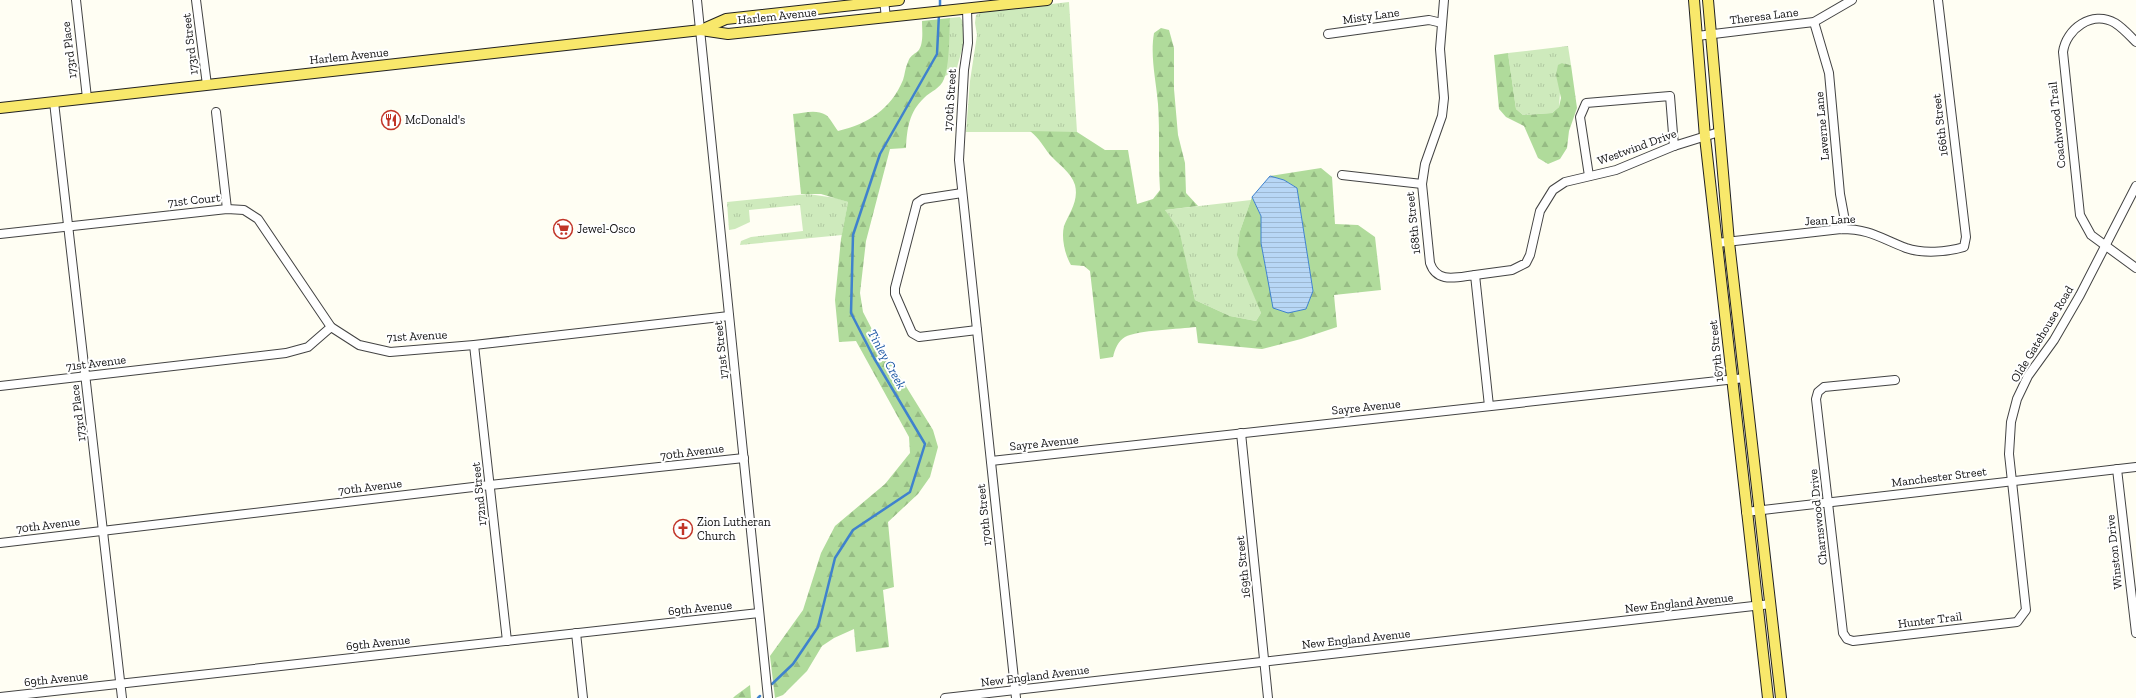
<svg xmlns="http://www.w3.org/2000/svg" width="2136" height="698" viewBox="0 0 2136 698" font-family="'Zilla Slab',serif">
<defs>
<pattern id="grass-tufts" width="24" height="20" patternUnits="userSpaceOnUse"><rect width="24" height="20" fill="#ceeabc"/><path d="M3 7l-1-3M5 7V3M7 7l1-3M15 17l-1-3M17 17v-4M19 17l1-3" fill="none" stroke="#b0c8a1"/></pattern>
<pattern id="forest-firs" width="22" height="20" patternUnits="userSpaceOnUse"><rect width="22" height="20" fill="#b0db9b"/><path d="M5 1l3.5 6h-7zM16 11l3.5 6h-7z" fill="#96bb84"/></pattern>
<pattern id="water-rules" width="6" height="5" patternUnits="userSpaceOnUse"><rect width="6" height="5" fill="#b8d7f6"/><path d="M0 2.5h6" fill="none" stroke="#9db8d2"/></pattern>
</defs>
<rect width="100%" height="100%" fill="#fffef3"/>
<g fill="url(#grass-tufts)">
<path d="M1069,2L1077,132H966L970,81L977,35L975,23L976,15L982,12Z"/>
<path d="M960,17C970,30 961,52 957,68L944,77L950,18Z"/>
<path d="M1568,46L1571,65L1562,63L1559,107L1552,113L1523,115L1516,109L1508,53Z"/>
<path d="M808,194L836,198L848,202L842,235L740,245L741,241L751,237L803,231L800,205L749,210L750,222L735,229L729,230L727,202Z"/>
<path d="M1251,200L1240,231L1253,292L1261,313L1256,321L1230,316L1195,300L1187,266L1165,210Z"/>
</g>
<g fill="url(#forest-firs)">
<path d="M950,18C949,35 950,64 944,79C940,89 931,91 924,98C909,112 907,129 906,148L890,149L866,241L860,293L863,312L878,341L933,430L938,447L930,477L918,494L888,522L894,587L883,590L889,647L856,652L854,629L834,638L822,646L807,671L783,695L775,698L770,656L803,610L821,553L835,526L885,484L910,453L909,437L856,341L839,342L835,300L841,239L848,202L821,194H801L793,114C804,113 816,109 826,115C830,118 834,126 838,131C868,124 891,109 903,80C905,74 905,68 908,62C910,56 913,55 918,51C924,44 922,30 922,21Z"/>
<path d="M1161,28L1169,30L1174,48V89L1178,135L1185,163L1186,193L1198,206L1165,210L1179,230L1195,300L1230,316L1256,321L1261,313L1237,255L1240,231L1252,197L1261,216V243L1267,276L1313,291L1297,188L1284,180L1270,176L1321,168L1332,177L1335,224L1358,225L1375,237L1381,290L1334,295L1337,327L1301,339L1262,349L1198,343L1196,327C1181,329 1137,330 1125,337C1118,341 1115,349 1113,357L1100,359L1090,271L1084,266L1071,265C1065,255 1061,238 1064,226C1069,213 1079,201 1075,185C1071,172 1058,164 1050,155C1042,145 1041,140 1030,131L1077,132L1105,150H1128L1137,204L1153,199L1160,190C1158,161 1160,133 1158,104C1156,80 1150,56 1154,33Z"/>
<path d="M1508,53L1516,109L1523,115L1552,113L1559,107L1561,98L1556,75L1558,65L1562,63L1571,65L1577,108L1569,131L1567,148L1560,159L1548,164L1538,158L1524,126L1506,117L1499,109L1494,55Z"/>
<path d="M750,685L751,698H733L735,696Z"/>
</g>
<path fill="url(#water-rules)" stroke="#3f82cd" d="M1270,176L1284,180L1297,188L1313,291L1306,309L1288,313L1273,308L1261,243V216L1252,197Z"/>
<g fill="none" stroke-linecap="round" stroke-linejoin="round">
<g stroke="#3f82cd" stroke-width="2.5">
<path d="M940,9V0"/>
<path d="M772,684L793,664L818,627L835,558L853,530L910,492L925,444L874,358L851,313L853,235L880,154L937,54L939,14"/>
<path d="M758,698L760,696"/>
</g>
<defs>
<g id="minor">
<path d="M76,0L87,98"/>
<path d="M196,0L207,85"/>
<path d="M697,0L768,698"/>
<path d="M884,0L886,18"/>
<path d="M1444,0L1440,49L1444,98L1442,116L1425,164L1422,184L1430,263C1437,284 1457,277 1475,275L1489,406"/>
<path d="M967,9L968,43L964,70L959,160L1016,698"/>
<path d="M1814,22L1829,73L1840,194L1845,221L1841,229"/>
<path d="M1328,34L1429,20L1442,23"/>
<path d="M1697,36L1814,22L1852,0"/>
<path d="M2136,42C2129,35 2123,28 2115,23C2092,10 2066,29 2063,52L2080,215L2091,235L2136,268"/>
<path d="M54,102L122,698"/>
<path d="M216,112L227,209"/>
<path d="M1342,175L1422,184"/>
<path d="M1589,176L1580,117L1586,103L1670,96L1674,146"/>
<path d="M962,193L923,199L917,203L895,288V294L912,333L919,337L977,330"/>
<path d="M0,234L227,209L244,210L258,219L331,327"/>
<path d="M1717,243L1841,229C1870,229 1880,238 1906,248C1923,254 1947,252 1964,247L1966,237L1938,0"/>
<path d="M1475,275L1512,270L1526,263L1530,255L1540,211L1553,190L1565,182L1616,170L1674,146L1719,132"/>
<path d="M474,345L507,641"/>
<path d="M1895,380L1824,387L1818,392L1816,399L1843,633L1847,639L1853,641L2017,622L2026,610L2009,454L2011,422L2017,399L2028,376L2054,340L2080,295L2136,186"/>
<path d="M0,386L286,353L308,347L331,327L359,345L390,352L474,345L729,316"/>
<path d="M1241,433L1268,698"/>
<path d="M991,461L1745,378"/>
<path d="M2117,469L2136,633"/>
<path d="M1746,512L2136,467"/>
<path d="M0,543L490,485L744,458"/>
<path d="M576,633L583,698"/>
<path d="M0,697L759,613"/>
<path d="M945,698L1771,604"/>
</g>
<g id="major">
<path d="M1694,0L1705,137L1768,698"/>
<path d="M1708,0L1729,242L1781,698"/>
<path d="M701,30L728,34L1047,0"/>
<path d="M0,108L701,30L726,19L899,0"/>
</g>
</defs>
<use href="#minor" stroke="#434343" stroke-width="10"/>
<use href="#major" stroke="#212121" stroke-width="12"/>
<use href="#minor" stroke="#fff" stroke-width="8"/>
<use href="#major" stroke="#f8e86b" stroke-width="10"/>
</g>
<defs>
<symbol id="restaurant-ring" viewBox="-11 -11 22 22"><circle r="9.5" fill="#fff" stroke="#c13427" stroke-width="1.5"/><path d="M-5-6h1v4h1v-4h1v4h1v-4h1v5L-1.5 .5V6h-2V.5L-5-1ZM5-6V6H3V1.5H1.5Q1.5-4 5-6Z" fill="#c13427"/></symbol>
<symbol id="supermarket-ring" viewBox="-11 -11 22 22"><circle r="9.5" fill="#fff" stroke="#c13427" stroke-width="1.5"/><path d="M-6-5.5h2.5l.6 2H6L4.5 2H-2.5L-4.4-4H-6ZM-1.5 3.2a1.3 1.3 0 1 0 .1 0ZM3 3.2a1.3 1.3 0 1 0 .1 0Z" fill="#c13427"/></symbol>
<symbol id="church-ring" viewBox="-11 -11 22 22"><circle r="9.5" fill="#fff" stroke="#c13427" stroke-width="1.5"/><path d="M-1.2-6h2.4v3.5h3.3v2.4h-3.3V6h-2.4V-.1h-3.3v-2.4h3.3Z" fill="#c13427"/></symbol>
</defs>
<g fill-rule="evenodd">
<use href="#restaurant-ring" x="380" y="109" width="22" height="22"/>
<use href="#supermarket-ring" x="552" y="218" width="22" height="22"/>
<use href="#church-ring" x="672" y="518" width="22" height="22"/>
</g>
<g text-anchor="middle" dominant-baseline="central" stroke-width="4" stroke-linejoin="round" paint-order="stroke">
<g font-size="12" fill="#101010" stroke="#fff">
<text transform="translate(777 16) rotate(-6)">Harlem Avenue</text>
<text transform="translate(1371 16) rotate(-8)">Misty Lane</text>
<text transform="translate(1764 16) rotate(-7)">Theresa Lane</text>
<text transform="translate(190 44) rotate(-97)">173rd Street</text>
<text transform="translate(69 50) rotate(-97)">173rd Place</text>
<text transform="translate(349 56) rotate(-6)">Harlem Avenue</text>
<text transform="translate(950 100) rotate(-86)">170th Street</text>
<text transform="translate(1940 125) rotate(-97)">166th Street</text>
<text transform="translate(2057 125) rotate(-96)">Coachwood Trail</text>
<text transform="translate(1822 126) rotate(-95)">Laverne Lane</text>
<text transform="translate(1637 147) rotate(-20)">Westwind Drive</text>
<text transform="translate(194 200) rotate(-6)">71st Court</text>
<text transform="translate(1830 220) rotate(-3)">Jean Lane</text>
<text transform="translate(1413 223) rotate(-96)">168th Street</text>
<text transform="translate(2042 334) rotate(-59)">Olde Gatehouse Road</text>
<text transform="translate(417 336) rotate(-3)">71st Avenue</text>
<text transform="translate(721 350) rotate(-96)">171st Street</text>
<text transform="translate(1716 351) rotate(-96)">167th Street</text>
<text transform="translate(96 363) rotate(-7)">71st Avenue</text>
<text transform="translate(1366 407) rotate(-6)">Sayre Avenue</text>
<text transform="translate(78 413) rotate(-97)">173rd Place</text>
<text transform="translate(1044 443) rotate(-6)">Sayre Avenue</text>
<text transform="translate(692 452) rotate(-7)">70th Avenue</text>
<text transform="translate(1939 477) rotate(-7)">Manchester Street</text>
<text transform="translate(370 487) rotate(-7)">70th Avenue</text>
<text transform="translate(479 494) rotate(-96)">172nd Street</text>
<text transform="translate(984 515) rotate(-96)">170th Street</text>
<text transform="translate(1818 517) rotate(-96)">Charnswood Drive</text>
<text transform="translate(48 525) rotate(-7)">70th Avenue</text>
<text transform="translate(2114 552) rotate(-96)">Winston Drive</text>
<text transform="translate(1243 567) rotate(-96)">169th Street</text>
<text transform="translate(1679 603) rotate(-6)">New England Avenue</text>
<text transform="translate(700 608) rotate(-6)">69th Avenue</text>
<text transform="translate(1930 620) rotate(-7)">Hunter Trail</text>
<text transform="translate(1356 639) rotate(-6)">New England Avenue</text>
<text transform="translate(378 643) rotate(-6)">69th Avenue</text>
<text transform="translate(1035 676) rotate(-7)">New England Avenue</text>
<text transform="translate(56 679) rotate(-6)">69th Avenue</text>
</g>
<g font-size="12" fill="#101010" stroke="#fff" text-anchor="start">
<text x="405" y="120">McDonald's</text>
<text x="577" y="229">Jewel-Osco</text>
<text x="697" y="522">Zion Lutheran<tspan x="697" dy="14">Church</tspan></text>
</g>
<g font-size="13" font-style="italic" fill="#1854a3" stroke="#fff">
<text transform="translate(887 359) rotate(61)">Tinley Creek</text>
</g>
</g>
</svg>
